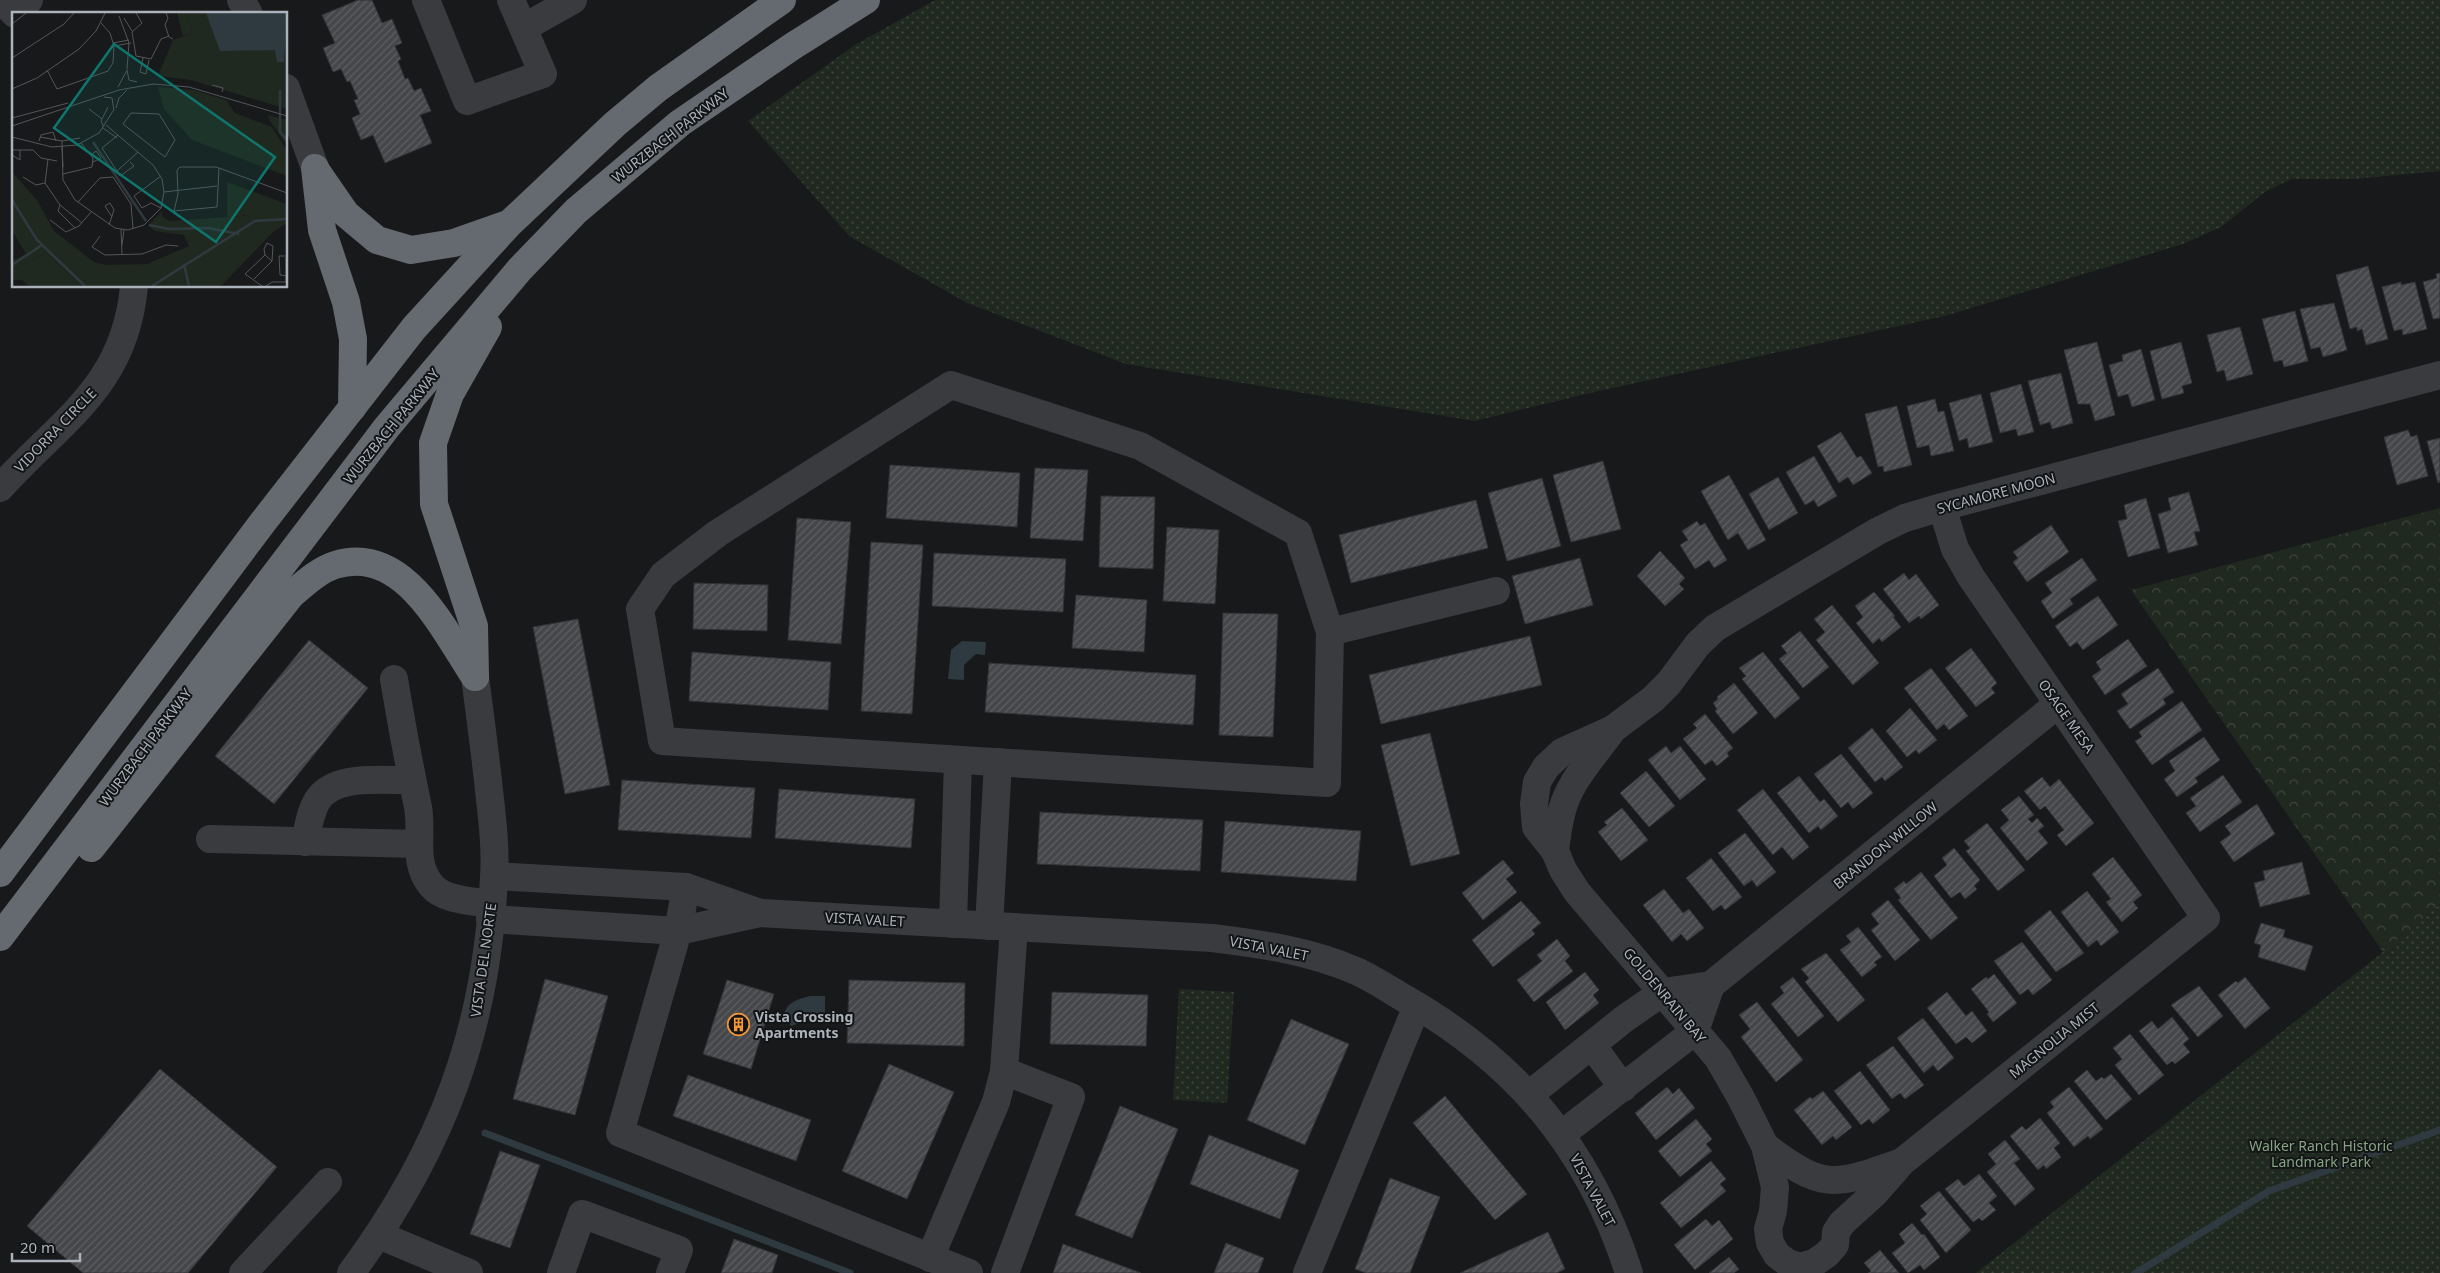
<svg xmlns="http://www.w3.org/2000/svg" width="2440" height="1273" viewBox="0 0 2440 1273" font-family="'Noto Sans',sans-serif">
<defs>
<pattern id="grass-dots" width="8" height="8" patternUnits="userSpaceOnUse" patternTransform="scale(1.25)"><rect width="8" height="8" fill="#202920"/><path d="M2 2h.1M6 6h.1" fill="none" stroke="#3e463e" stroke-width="1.8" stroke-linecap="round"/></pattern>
<pattern id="forest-crowns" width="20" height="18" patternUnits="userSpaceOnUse" patternTransform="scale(1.25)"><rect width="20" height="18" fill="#202920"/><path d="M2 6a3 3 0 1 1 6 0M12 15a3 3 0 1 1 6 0" fill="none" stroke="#3e463e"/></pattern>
<pattern id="building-hatch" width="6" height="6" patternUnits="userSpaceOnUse" patternTransform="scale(1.25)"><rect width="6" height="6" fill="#45474a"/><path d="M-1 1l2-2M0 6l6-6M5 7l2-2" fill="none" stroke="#5d5f62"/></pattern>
</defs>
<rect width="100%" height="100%" fill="#18191a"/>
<g fill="url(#grass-dots)">
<path d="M935,0H2440V171L2353,179H2291L2265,192L2221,227L2183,244L1945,316L1594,392L1475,421L1126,364L967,303L849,236L748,121L855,45Z"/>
<path d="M2440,904V1273H1976L2383,952Z"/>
<path d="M1179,989L1234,992L1227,1103L1173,1100Z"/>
</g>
<path fill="url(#forest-crowns)" d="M2440,508V904L2383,952L2131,590Z"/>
<g fill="#2e3a3f">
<path d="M962,641L986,642L985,655L976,654L964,665V680L948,679L951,650Z"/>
<path d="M810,996H825V1015L791,1026L783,1016C788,1001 796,1000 810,996Z"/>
</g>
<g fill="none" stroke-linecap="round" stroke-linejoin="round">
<g stroke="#2e3a3f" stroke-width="7">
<path d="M485,1133L850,1273"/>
<path d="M2136,1273L2269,1191L2440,1130"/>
</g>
</g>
<g fill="url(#building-hatch)" stroke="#323336">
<path d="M358,0H372L382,23L392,19L402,43L395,46L401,59L398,61L405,79L408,78L414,91L421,88L431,111L420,115L432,143L385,163L373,135L361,140L352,118L360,114L354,100L358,99L350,81L347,82L341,69L333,72L323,48L335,43L322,15Z"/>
<path d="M2368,266L2388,339L2366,345L2362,329L2357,331V327L2350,329L2336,275Z"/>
<path d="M2440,273V318L2433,319L2423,282L2437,278L2436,274Z"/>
<path d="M2401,282V285L2415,282L2427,329L2403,335L2402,329L2394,331L2382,287Z"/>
<path d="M2334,303L2347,350L2323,357L2320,347L2311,349L2300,309Z"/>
<path d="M2295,311L2308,361L2284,367L2282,360L2274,362L2262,319Z"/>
<path d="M2240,327L2253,374L2227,381L2224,370L2217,372L2207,335Z"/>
<path d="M2097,342L2115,415L2095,421L2090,404H2078L2064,350Z"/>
<path d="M2181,342L2192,383L2182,386L2184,393L2162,399L2150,351Z"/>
<path d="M2141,349L2155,400L2132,407L2128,394L2118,397L2109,365L2123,361L2122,355Z"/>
<path d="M2061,373L2073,423L2052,429L2050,422L2040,425L2028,381Z"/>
<path d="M2021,384L2034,432L2018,436L2016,429L2000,433L1990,393Z"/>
<path d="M1981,394L1993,442L1969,448L1967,438L1959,441L1949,403Z"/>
<path d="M1935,399L1938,412L1944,411L1954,451L1931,456L1929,445L1917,448L1907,406Z"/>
<path d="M1897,406L1912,465L1884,472L1883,466L1878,467L1865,414Z"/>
<path d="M2408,430L2411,437L2417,435L2428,476L2397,485L2384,437Z"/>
<path d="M1841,432L1857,458L1861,456L1872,473L1853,485L1848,477L1839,483L1817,446Z"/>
<path d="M2440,438V482L2438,483L2427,441Z"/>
<path d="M1814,456L1837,496L1818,507L1814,500L1805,505L1786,472Z"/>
<path d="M1603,461L1621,529L1571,542L1553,475Z"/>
<path d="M890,465L1020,473L1017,527L886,518Z"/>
<path d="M1035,468L1088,470L1083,541L1030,538Z"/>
<path d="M1729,475L1766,540L1748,550L1738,533L1728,540L1701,491Z"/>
<path d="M1778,477L1798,513L1769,530L1749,494Z"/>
<path d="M1542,478L1561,546L1507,561L1488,493Z"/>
<path d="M2189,492L2200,531L2194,532L2198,545L2168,553L2158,514L2171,510L2168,498Z"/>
<path d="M1101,496L1155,497L1153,569L1099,567Z"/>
<path d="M2146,498L2160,548L2128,557L2118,521L2127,519L2124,505Z"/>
<path d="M1476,500L1488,548L1351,583L1339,535Z"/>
<path d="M797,518L851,522L841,644L788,640Z"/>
<path d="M1697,521L1700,526L1705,523L1727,560L1714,568L1709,560L1695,569L1680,545L1688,540L1682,531Z"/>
<path d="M2051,525L2069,552L2027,582L2013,562L2018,558L2013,552Z"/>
<path d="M1167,527L1219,530L1215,604L1163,601Z"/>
<path d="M871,542L923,545L912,714L861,711Z"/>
<path d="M1660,551L1685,578L1679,584L1684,589L1665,606L1637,576Z"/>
<path d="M934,553L1066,559L1063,612L932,606Z"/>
<path d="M1580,558L1593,605L1525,624L1512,576Z"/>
<path d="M2082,558L2097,580L2070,599L2073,604L2053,619L2041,601L2052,593L2045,583Z"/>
<path d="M1904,573L1909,580L1916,574L1939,605L1921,619L1919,616L1909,623L1883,589Z"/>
<path d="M694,583L768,585L767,631L693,629Z"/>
<path d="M1874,592L1895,616L1893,617L1901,627L1882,642L1879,638L1873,644L1856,623L1863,617L1855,606Z"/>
<path d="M1076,595L1147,600L1144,652L1072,648Z"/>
<path d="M2098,596L2118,625L2083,650L2077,642L2070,647L2055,626Z"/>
<path d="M1832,605L1879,663L1853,685L1816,640L1825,632L1814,619Z"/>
<path d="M1223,613L1278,614L1273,737L1219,735Z"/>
<path d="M578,619L610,785L565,794L533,627Z"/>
<path d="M1800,631L1829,667L1803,688L1779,659L1787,653L1781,646Z"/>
<path d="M1530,636L1542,685L1381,724L1369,675Z"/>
<path d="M2128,639L2147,666L2105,695L2092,676L2101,670L2096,662Z"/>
<path d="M309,640L368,688L274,804L215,756Z"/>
<path d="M1971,648L1997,683L1991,688L1995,693L1976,707L1945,668Z"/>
<path d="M692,652L831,662L828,710L689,701Z"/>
<path d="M1763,652L1800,698L1775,719L1742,679L1746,676L1739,668Z"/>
<path d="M989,663L1196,675L1193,725L985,712Z"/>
<path d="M1931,668L1968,716L1949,730L1944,724L1937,730L1904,688Z"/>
<path d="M2158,668L2174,692L2163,699L2166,704L2130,729L2117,711L2128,704L2121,694Z"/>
<path d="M1734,683L1758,713L1733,734L1715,711L1717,709L1713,703L1718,699L1717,697Z"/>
<path d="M2182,701L2202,730L2152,765L2135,741L2142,737L2139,732Z"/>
<path d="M1910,708L1937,740L1919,754L1916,750L1907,757L1886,731Z"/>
<path d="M1705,714L1733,748L1727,753L1729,756L1717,766L1712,760L1705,765L1683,739L1697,728L1693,724Z"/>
<path d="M1872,728L1903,767L1885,781L1882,777L1875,782L1848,748Z"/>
<path d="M1430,733L1460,854L1411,866L1381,745Z"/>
<path d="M2204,737L2220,760L2195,778L2198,782L2177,797L2164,779L2175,771L2169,761Z"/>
<path d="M1666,746L1671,753L1680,746L1706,779L1680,800L1648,760Z"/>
<path d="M1841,754L1873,793L1853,809L1848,802L1841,808L1814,774Z"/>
<path d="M1646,771L1675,806L1649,827L1620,793Z"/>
<path d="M2223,775L2242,802L2200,832L2186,813L2196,806L2190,798Z"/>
<path d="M1799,776L1820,802L1824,799L1838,816L1821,830L1818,826L1809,833L1777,793Z"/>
<path d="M2042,777L2050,787L2059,779L2094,823L2066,846L2057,835L2064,830L2045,806L2040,810L2024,791Z"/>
<path d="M622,780L755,788L751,838L618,830Z"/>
<path d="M779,789L915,799L911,848L775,838Z"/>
<path d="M1763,789L1809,847L1793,860L1782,847L1773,855L1737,810Z"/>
<path d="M2019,796L2034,815L2028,819L2032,823L2037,818L2044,826L2038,831L2048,843L2027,861L2000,828L2009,820L2001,810Z"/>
<path d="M2257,804L2275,834L2234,862L2220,842L2231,834L2225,826Z"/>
<path d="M1622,808L1648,840L1621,861L1598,832L1607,825L1604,822Z"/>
<path d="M1040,812L1203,820L1200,871L1037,864Z"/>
<path d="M1225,821L1361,831L1356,881L1221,872Z"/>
<path d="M1987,823L2025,870L1998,891L1966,851L1970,848L1964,841Z"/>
<path d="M1745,833L1776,872L1757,887L1752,880L1744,886L1718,853Z"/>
<path d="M1954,848L1980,880L1974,886L1977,889L1965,899L1960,892L1951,898L1934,876L1947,865L1942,858Z"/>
<path d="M2113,857L2142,895L2133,902L2138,908L2122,922L2106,902L2111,899L2092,874Z"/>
<path d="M1711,858L1742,897L1725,910L1721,905L1713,911L1686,878Z"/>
<path d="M1503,860L1514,873L1506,879L1517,892L1483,920L1462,893Z"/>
<path d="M2302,862L2310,894L2260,907L2254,883L2265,880L2263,871Z"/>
<path d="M1921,872L1958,918L1931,940L1898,900L1901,898L1894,889L1904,881L1906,884Z"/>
<path d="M1664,889L1683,913L1689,909L1704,928L1687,941L1681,934L1672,942L1643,905Z"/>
<path d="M2087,891L2119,932L2101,946L2097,940L2088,947L2061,912Z"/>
<path d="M1888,900L1920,940L1895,961L1871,930L1879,924L1871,914Z"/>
<path d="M1521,901L1541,923L1532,930L1535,934L1493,967L1472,940Z"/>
<path d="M2050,910L2084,953L2056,972L2024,931Z"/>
<path d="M2261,923L2285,930L2283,937L2313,946L2305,971L2258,957L2261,945L2254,943Z"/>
<path d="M1858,927L1882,957L1874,962L1877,965L1862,977L1840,950L1851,942L1846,936Z"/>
<path d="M1557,939L1570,956L1565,961L1573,971L1534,1002L1517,980L1542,961L1537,955Z"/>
<path d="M2022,942L2052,980L2033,995L2028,989L2020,995L1994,961Z"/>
<path d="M1826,953L1865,1000L1838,1022L1805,982L1809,978L1801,969Z"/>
<path d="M1585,972L1599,990L1593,995L1599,1003L1565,1030L1546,1002Z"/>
<path d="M1994,974L2017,1003L1993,1022L1987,1014L1989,1012L1971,989L1986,977L1988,979Z"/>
<path d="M1793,977L1824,1016L1798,1037L1771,1004L1784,993L1780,987Z"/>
<path d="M2245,977L2270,1008L2245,1029L2218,995L2236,981L2238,983Z"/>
<path d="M545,979L608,996L575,1115L513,1099Z"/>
<path d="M727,980L774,994L751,1069L703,1054Z"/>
<path d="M849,980L965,983L964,1046L847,1043Z"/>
<path d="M2199,986L2223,1016L2198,1037L2171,1005Z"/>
<path d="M1052,992L1148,995L1146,1046L1050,1044Z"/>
<path d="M1947,992L1966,1016L1972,1011L1987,1031L1972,1043L1966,1037L1956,1044L1927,1008Z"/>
<path d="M1757,1002L1803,1060L1776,1082L1741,1037L1750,1029L1739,1015Z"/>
<path d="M2172,1017L2189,1039L2183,1044L2190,1052L2175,1064L2172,1061L2167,1065L2139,1031L2152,1021L2158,1029Z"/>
<path d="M1923,1018L1954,1058L1938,1071L1933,1065L1924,1073L1897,1038Z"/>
<path d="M1291,1019L1349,1044L1305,1145L1247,1120Z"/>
<path d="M2130,1034L2164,1075L2139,1095L2115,1065L2122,1059L2113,1048Z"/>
<path d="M1893,1046L1924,1085L1905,1099L1900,1093L1892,1099L1866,1065Z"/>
<path d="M889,1064L954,1092L907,1199L842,1171Z"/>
<path d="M160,1069L277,1167L188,1273H83L27,1226Z"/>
<path d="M2087,1070L2096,1081L2102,1077L2104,1079L2111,1074L2132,1099L2106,1120L2074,1081Z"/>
<path d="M1860,1071L1890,1110L1873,1124L1869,1119L1861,1125L1834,1091Z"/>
<path d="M688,1075L811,1120L796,1161L673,1116Z"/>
<path d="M1667,1087L1673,1094L1679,1088L1695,1108L1656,1140L1635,1113Z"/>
<path d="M2069,1087L2103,1129L2090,1139L2088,1136L2074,1147L2047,1113L2054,1107L2050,1102Z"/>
<path d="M1823,1091L1852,1127L1836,1140L1833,1136L1822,1145L1794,1110L1810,1097L1812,1099Z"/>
<path d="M1445,1096L1527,1194L1495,1220L1413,1123Z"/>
<path d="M1120,1106L1178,1129L1132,1238L1075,1215Z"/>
<path d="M2040,1118L2060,1143L2054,1148L2061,1157L2046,1169L2044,1165L2038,1170L2010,1136L2022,1126L2026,1130Z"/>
<path d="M1696,1119L1712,1139L1706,1144L1712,1151L1680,1177L1658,1151Z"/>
<path d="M1209,1135L1299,1170L1280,1219L1190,1184Z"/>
<path d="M2005,1140L2020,1159L2014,1163L2035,1189L2015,1206L1987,1172L1996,1164L1988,1154Z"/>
<path d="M500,1151L540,1165L510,1248L470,1234Z"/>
<path d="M1711,1161L1726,1179L1720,1184L1726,1191L1681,1228L1660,1203Z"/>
<path d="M1979,1174L1997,1196L1989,1203L1996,1210L1982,1221L1979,1218L1973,1222L1945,1189L1958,1179L1964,1186Z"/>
<path d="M1390,1178L1440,1197L1410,1273H1366L1355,1269Z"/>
<path d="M1939,1191L1971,1230L1946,1253L1920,1220L1927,1214L1920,1206Z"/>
<path d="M1706,1219L1712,1226L1719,1220L1733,1239L1695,1270L1674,1245Z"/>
<path d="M1912,1223L1922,1235L1924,1234L1940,1257L1924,1270L1920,1265L1908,1273L1892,1253L1905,1243L1899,1234Z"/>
<path d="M1548,1232L1565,1269L1557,1273H1460Z"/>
<path d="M734,1239L778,1255L772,1273H721Z"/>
<path d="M1226,1243L1264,1258L1258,1273H1214Z"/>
<path d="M1063,1244L1141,1273H1053Z"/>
<path d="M1880,1250L1899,1273H1868L1871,1271L1864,1263Z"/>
<path d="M1729,1257L1739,1269L1734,1273H1709Z"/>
</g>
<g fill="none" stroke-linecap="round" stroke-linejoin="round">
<g stroke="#393b3f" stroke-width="28">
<path d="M1,0L15,14L29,0"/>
<path d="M241,0L249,14"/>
<path d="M426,0L467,101L543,74L511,0"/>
<path d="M523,28L573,0"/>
<path d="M286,88L315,168"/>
<path d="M951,385L1140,446L1298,533L1330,632L1327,783L662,741L640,609L663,575L718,533Z"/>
<path d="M0,488C61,420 125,387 134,286"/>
<path d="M1942,507L1955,549L1971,577L2206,918L1902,1162L1874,1194L1842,1223L1836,1232L1835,1245L1827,1254L1814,1263L1800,1267L1788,1263L1777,1255L1770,1243L1768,1229L1773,1211L1775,1187L1765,1146L1741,1098L1718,1058L1577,892L1563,870L1555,851L1536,827L1534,804L1537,782L1546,767L1562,752L1613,729L1653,699L1669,683L1698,644L1715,628L1878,531L1905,518L1942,507L2440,375"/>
<path d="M1330,632L1496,591"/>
<path d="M394,679C401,722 409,764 418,807C423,834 412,862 431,885C444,901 473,901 492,904"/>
<path d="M210,839L419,844"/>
<path d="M305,842C308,828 310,813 317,801C334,773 384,781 411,780"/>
<path d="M1555,851C1557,834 1559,817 1565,801C1575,775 1597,752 1613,729"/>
<path d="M495,876L686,887L760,913"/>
<path d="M686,887L678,931L620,1133L969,1273"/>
<path d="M490,919L678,931L760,913L1212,938C1261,944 1311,951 1356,971C1372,978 1387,988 1402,997C1516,1061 1589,1148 1629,1273"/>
<path d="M953,924L958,760"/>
<path d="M989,926L998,762"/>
<path d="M1592,1045L1623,1088"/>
<path d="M1004,1071L1071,1097L1005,1273"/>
<path d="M1529,1095L1624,1019L1663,992L1711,985L2058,704"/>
<path d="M1562,1134L1695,1031L1711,985"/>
<path d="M1765,1146C1822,1189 1832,1187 1899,1163"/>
<path d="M379,1235L469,1273"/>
<path d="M930,1258L996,1102L1004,1071L1014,927"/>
<path d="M243,1273L328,1182"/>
<path d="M351,1273C442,1150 487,1030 494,877C496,848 492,818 489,790C485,752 480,715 475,677"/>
<path d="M561,1273L582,1214L679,1250L670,1273"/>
<path d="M1307,1273L1417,1006"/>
</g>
<g stroke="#656a70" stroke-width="28">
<path d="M315,168L322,230L346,302L353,339L352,408"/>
<path d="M317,172L346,214L377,240L411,250L454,243L505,225"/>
<path d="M475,677L474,626L434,504L433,443L450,394L488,327"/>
<path d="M91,848L291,595C304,584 319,570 335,565C404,543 444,631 475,677"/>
<path d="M0,873L263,522L414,328L509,224L615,124L658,88L782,0"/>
<path d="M0,937L387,427L520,269L576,211L680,123L793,46L866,0"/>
</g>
</g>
<defs>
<symbol id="building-ring" viewBox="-11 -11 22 22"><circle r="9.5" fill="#131416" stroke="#f29639" stroke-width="1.5"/><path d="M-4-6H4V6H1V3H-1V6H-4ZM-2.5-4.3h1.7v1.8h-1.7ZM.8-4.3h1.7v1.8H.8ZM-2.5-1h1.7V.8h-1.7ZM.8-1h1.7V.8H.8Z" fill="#f29639"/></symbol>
</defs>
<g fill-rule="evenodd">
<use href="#building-ring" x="726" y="1012" width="25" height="25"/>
</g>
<g text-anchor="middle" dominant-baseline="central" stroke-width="4" stroke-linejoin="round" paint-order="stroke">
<g font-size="14" fill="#abb2ba" stroke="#131416">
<text transform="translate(670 135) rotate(-38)">WURZBACH PARKWAY</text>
<text transform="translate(391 426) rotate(-51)">WURZBACH PARKWAY</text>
<text transform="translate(55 430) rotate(-46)">VIDORRA CIRCLE</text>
<text transform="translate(1996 493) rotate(-15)">SYCAMORE MOON</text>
<text transform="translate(2067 716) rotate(55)">OSAGE MESA</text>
<text transform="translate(145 747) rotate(-53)">WURZBACH PARKWAY</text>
<text transform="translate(1885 845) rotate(-39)">BRANDON WILLOW</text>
<text transform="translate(865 919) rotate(3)">VISTA VALET</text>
<text transform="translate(1269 948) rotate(11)">VISTA VALET</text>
<text transform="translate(483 960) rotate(-82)">VISTA DEL NORTE</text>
<text transform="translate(1665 995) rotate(50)">GOLDENRAIN BAY</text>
<text transform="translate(2054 1040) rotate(-39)">MAGNOLIA MIST</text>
<text transform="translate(1593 1190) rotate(62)">VISTA VALET</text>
</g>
<g font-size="14" font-weight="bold" fill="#abb2ba" stroke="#131416" text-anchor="start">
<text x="755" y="1016">Vista Crossing<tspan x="755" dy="16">Apartments</tspan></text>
</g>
<g font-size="14" fill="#85a582" stroke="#131416">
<text x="2321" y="1145">Walker Ranch Historic<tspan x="2321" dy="16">Landmark Park</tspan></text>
</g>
</g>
<g transform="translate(12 12)">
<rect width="275" height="275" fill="#18191a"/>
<path d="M175,1H275V97L179,68L146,64L161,28L181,21ZM146,75L181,78L214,88L223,101L260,115L275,139V164L180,128L152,97ZM256,103L275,108V133L258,109ZM0,160L25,188L42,219L82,250L94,253L135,252L177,234L172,223L143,219L136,214L150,199V204L157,209L231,204L253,198L275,197V211L261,220L209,274H70L34,241L0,259V249L14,242L0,218Z" fill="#202920"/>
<path d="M165,1H175L181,21L171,24ZM215,170L274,192L275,197L215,206ZM34,241L49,255L70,274H17L10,268H0V259Z" fill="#202920"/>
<path d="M194,1H275L272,50H265L263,38L208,39Z" fill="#2e3a3f"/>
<path fill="none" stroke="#2e3a3f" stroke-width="2.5" d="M268,78V120L275,128M81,130L134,209M0,188L25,228L73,274M137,213L157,217L197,216L227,222M172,252L177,274M0,253L30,233M140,274L243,209L275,207"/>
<path fill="none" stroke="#53565a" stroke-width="1" d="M124,1L130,11L120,20L124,44L139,47L149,27L157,24M154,1L156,6L153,13L157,25L161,27M107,4L117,31L115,57M112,6L120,19M0,12L14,1M101,31L117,28M102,34L119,31M0,46L52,12L62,1M131,46L128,60L134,62L137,48M35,58L45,77L96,59L101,51L102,34L98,21L89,11M115,58L117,68L125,70M200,73L211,76L210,80M106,75L115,58M0,77L25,66L67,37L84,19L93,1M92,85L100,86L102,99M104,96L107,86L115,78M77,97L90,107M119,101L147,102L163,128L153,145L111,112ZM0,106L56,91M0,114L107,78L141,72L177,75L275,104M92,115L89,109L96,95M91,116L105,126M106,123L90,136L108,164L122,154L118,150M0,125L40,135L65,133L87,121L101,99M28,125L50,129L51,155M27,129L29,123L41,120L44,129M50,129L68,126M50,135L51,168L63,188L103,216L116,218L132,213L149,196L152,180L150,167L141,153L94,113M0,138H21L29,146L45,149M0,143L8,148V138M79,143L84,139L89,146L81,150M36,147L33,171L48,193L70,211M207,156L205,195L162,199L166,182L165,158L168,155H204L207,156L275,181M105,159L126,140M51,162L80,155L81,146L69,131M149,164L122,184L130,196L139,191L149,196M11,165L24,173L33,171M152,180L205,174M66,190L88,166L101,165L119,192L121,217M48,193L46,199L63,216M38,208L54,220L67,214L79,200M97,213L102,198L98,191L93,194L100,205M109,217L110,242M88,224L80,235L93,243L130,242L154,233L166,234M110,233L112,218M253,243L252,237L255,231L261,234L260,249M273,244H267L268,263L275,264M242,267L260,249L253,243L233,262L250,274M274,270V245M254,274L260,270H274"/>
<path fill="#0f766e" fill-opacity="0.15" stroke="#0f766e" stroke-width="2.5" d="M102,32L263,145L204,230L42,116Z"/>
<rect width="275" height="275" fill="none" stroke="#abb2ba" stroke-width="2.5"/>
</g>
<path d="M12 1253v8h68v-8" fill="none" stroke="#abb2ba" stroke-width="2.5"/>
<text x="20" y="1253" font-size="15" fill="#abb2ba" stroke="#131416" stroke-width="4" paint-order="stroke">20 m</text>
</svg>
